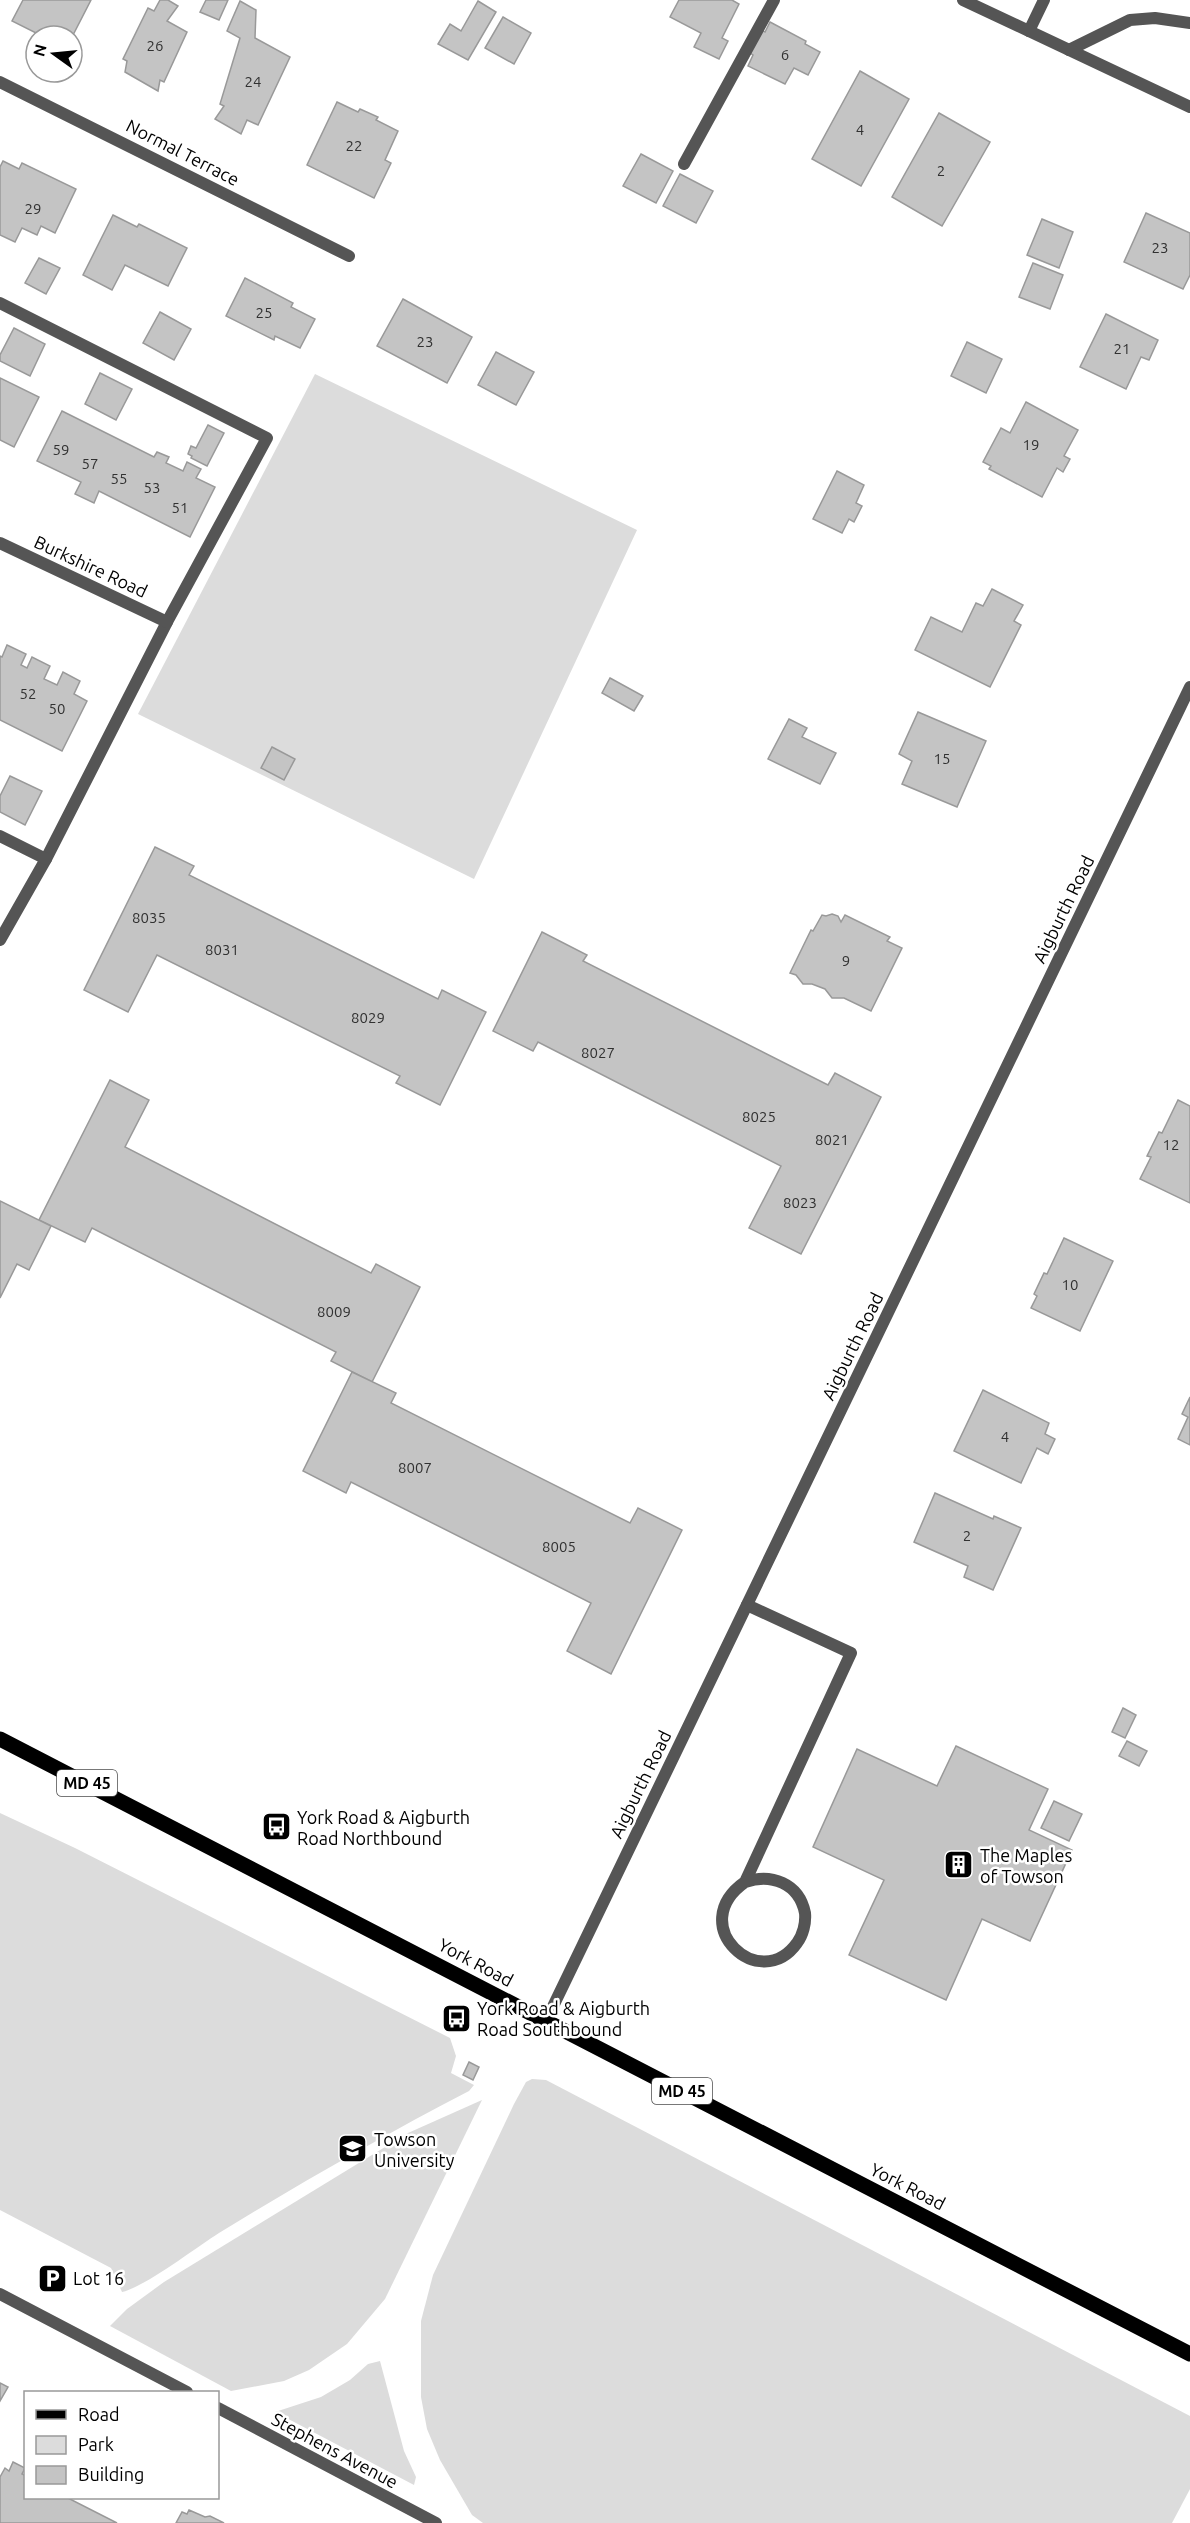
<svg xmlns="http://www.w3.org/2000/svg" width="1190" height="2523" viewBox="0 0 1190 2523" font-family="Ubuntu,sans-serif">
<rect width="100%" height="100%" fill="#fff"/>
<g fill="#dcdcdc">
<path d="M315,374L637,530L474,879L138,714Z"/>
<path d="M0,1813L75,1848L450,2038L456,2056L451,2073L474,2085L469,2091C384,2135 301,2183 219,2233C197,2247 143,2288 122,2292L111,2268L0,2210Z"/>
<path d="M532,2079L546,2080L1190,2416V2489L1172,2523H483L472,2515L440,2460L427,2429L421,2397V2321L433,2275L514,2104L526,2082Z"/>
<path d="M482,2100L385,2299L347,2344L309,2370L284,2381L231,2391L110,2326L127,2309L164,2282L408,2133Z"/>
<path d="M380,2361L404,2451L416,2477L414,2485L275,2412L321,2397L350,2380L368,2364Z"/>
</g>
<g fill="#c4c4c4" stroke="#999" stroke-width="1.5">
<path d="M23,0H91L72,37L42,36L12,21Z"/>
<path d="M160,0H168L178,6L167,21L187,32L164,82L160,80L158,91L125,72L127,61L123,59L148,8L154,11Z"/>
<path d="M206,0H228L219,20L200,12Z"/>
<path d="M679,0H732L739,4L722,38L728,41L719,59L694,47L701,33L670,17Z"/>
<path d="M240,1L256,10L255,38L290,57L258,125L247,120L241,134L215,119L224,106L220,104L240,38L227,31Z"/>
<path d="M478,1L496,12L468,60L438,44L450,24L461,31Z"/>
<path d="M503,17L531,33L514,64L485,48Z"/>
<path d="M770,22L806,41L805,44L820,52L808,75L794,68L785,84L748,66L753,55L750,53L761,30L765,32Z"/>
<path d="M860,71L909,99L861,186L812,159Z"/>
<path d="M337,102L358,112L360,109L378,117L376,120L398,131L385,160L391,163L374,198L307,165Z"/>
<path d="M939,113L990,142L942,226L892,197Z"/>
<path d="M641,154L673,171L656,203L623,186Z"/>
<path d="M3,161L19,169L22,163L76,189L55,233L41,226L37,235L22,228L15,242L0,235V167Z"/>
<path d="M680,174L713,191L696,223L663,206Z"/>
<path d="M1146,213L1190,233V275L1183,289L1124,262Z"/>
<path d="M113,215L137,227L139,224L187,248L168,286L125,265L112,290L83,275Z"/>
<path d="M1042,219L1073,232L1059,268L1027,255Z"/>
<path d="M39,258L60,268L46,294L25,283Z"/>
<path d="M1033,263L1063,275L1050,309L1019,297Z"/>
<path d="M245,278L293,303L291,307L315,319L300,348L275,336L274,340L226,316Z"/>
<path d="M403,299L472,337L447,383L377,346Z"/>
<path d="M160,312L191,329L174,360L143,343Z"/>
<path d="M1106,314L1158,340L1149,360L1141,357L1126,389L1080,367Z"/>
<path d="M14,328L45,344L30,376L0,361V355Z"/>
<path d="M967,342L1002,359L986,393L951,376Z"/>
<path d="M496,352L534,372L516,405L478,385Z"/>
<path d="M100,373L132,389L116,420L85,404Z"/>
<path d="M0,378L39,397L14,447L0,440Z"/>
<path d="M1026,402L1078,430L1064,456L1070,459L1063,472L1057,468L1042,497L989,469L991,466L983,462L1001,428L1010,433Z"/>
<path d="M62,411L154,457L157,452L169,457L166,463L183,471L187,462L201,469L196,478L215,487L190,537L99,491L94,503L75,494L81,482L37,461Z"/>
<path d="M208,425L224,433L207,466L191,458L192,456L188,454L191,446L196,448Z"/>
<path d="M837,471L864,485L856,503L862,506L854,522L849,519L842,533L813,519Z"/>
<path d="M992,589L1023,605L1014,621L1021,625L990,687L915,650L931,617L962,632L976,603L983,606Z"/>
<path d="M7,645L26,654L21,665L27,668L32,657L50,666L44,679L57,685L63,672L80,681L74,694L87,701L62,751L0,720V656L2,657Z"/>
<path d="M610,678L643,696L634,711L602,693Z"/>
<path d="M918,712L986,741L957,807L902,784L912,761L899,754Z"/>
<path d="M789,719L807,728L802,737L836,753L820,784L768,759Z"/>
<path d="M272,747L295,759L284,780L261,768Z"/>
<path d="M10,776L42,791L25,825L0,812V796Z"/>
<path d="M155,847L194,866L189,875L438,999L442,990L486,1012L440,1105L396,1083L400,1076L157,955L128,1012L84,990Z"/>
<path d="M832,914L838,916L841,922L845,915L890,937L887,941L902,948L871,1011L844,998H832L825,989L812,984H803L796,975L790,973L811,930L813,931L822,915L826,916Z"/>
<path d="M542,932L587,955L583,961L828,1085L835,1073L881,1097L801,1254L749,1228L781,1166L538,1042L533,1051L493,1031Z"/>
<path d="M110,1080L149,1100L125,1147L371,1273L376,1264L420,1287L372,1382L331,1361L336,1352L92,1228L85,1242L39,1220Z"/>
<path d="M1178,1100L1190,1106V1203L1140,1179L1151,1157L1147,1156L1159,1132L1162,1133Z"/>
<path d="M0,1201L51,1226L29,1270L17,1264L0,1298Z"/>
<path d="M1064,1238L1113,1261L1080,1331L1031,1308L1037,1296L1034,1294L1044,1273L1047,1274Z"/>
<path d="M352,1372L396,1393L391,1403L630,1523L638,1508L682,1530L611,1674L567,1651L591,1603L351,1482L346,1493L303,1471Z"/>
<path d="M983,1390L1049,1423L1045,1434L1055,1439L1048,1454L1037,1448L1021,1483L954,1451Z"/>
<path d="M1190,1397V1445L1178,1439L1188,1417L1182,1414Z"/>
<path d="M935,1493L993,1519L994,1516L1021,1528L993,1590L964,1577L968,1566L914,1542Z"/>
<path d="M1123,1708L1136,1715L1125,1738L1112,1732Z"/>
<path d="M1127,1741L1147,1751L1139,1766L1119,1756Z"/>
<path d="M956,1746L1048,1789L1029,1830L1072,1850L1030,1941L982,1919L946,2000L849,1955L884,1880L813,1847L857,1749L937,1786Z"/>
<path d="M1054,1801L1082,1814L1069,1841L1041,1828Z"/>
<path d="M469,2062L479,2067L473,2080L463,2075Z"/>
<path d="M0,2383L8,2387L0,2401Z"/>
<path d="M13,2462L25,2468L22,2474L26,2476V2498H68L117,2523H0V2477L5,2468L9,2471Z"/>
<path d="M189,2510L205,2517L210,2516L224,2523H176L182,2512L187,2514Z"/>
</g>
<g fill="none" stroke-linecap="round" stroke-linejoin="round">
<g stroke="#555" stroke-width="12">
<path d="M1029,31L1044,0"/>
<path d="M1069,50L1130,20L1155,18L1190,23"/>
<path d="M684,164L774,0"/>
<path d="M0,303L267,438L167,622L46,859L0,940"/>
<path d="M0,836L46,859"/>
<path d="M745,1882C771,1873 799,1883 805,1913C806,1923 803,1935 797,1943C760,1995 684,1925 745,1882L851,1653L747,1605"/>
</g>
<g stroke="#555" stroke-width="12">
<path d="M963,0L1190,107"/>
<path d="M0,82L349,256"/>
<path d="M0,543L167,622"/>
<path d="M546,2021L1190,687"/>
<path d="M0,2294L187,2392"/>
<path d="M218,2408L436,2523"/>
</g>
<path stroke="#000" stroke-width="15" d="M0,1739L1190,2354"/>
</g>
<defs>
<symbol id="bus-square" viewBox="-11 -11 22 22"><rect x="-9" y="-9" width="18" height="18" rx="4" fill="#000" stroke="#fff"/><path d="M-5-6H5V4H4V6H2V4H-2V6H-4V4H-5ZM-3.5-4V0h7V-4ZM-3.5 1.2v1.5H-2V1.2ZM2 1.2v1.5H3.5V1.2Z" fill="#fff"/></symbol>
<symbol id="building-square" viewBox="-11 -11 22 22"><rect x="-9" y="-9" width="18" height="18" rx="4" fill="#000" stroke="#fff"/><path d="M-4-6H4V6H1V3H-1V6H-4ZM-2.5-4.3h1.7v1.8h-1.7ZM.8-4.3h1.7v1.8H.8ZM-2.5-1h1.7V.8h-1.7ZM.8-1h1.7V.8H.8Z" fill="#fff"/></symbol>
<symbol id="university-square" viewBox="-11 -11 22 22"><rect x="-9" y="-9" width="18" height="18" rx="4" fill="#000" stroke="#fff"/><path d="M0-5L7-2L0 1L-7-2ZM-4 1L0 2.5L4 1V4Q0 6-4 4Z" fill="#fff"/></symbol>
<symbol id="parking-square" viewBox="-11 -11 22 22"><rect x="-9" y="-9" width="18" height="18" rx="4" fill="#000" stroke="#fff"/><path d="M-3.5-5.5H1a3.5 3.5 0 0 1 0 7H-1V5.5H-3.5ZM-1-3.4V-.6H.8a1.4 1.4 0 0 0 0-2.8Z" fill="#fff"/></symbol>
</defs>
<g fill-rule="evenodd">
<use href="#bus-square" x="260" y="1810" width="33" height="33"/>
<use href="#building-square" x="942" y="1848" width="33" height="33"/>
<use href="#bus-square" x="440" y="2002" width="33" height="33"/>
<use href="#university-square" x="336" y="2132" width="33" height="33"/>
<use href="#parking-square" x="36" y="2262" width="33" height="33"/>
</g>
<g text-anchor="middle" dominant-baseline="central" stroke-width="5" stroke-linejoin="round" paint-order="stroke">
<g font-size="15" fill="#313131">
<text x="155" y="45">26</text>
<text x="785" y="54">6</text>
<text x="253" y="81">24</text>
<text x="860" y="129">4</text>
<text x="354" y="145">22</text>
<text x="941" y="170">2</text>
<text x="33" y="208">29</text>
<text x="1160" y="247">23</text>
<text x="264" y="312">25</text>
<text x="425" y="341">23</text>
<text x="1122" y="348">21</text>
<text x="1031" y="444">19</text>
<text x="61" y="449">59</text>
<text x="90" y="463">57</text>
<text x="119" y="478">55</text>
<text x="152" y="487">53</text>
<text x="180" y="507">51</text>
<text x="28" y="693">52</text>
<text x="57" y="708">50</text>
<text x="942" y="758">15</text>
<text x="149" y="917">8035</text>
<text x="222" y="949">8031</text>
<text x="846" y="960">9</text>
<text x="368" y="1017">8029</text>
<text x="598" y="1052">8027</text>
<text x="759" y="1116">8025</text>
<text x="832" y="1139">8021</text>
<text x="1171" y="1144">12</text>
<text x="800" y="1202">8023</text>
<text x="1070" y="1284">10</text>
<text x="334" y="1311">8009</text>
<text x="1005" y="1436">4</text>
<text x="415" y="1467">8007</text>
<text x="967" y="1535">2</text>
<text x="559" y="1546">8005</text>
</g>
<g fill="#fff" stroke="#4c4c4c" stroke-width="1.5">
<rect x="57" y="1770" width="60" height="26" rx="4.5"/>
<rect x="652" y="2078" width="60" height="26" rx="4.5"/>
</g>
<g font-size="16" font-weight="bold" fill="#000">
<text x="87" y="1783">MD 45</text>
<text x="682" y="2091">MD 45</text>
</g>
<g font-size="18" fill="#000" stroke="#fff">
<text transform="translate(183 152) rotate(27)">Normal Terrace</text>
<text transform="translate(91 566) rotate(25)">Burkshire Road</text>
<text transform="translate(1063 909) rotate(-64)">Aigburth Road</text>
<text transform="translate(852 1346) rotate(-64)">Aigburth Road</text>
<text transform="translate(640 1784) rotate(-64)">Aigburth Road</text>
<text transform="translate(476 1962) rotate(28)">York Road</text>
<text transform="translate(908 2186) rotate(27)">York Road</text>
<text transform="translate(335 2450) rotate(28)">Stephens Avenue</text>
</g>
<g font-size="18" fill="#000" stroke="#fff" text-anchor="start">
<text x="297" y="1817">York Road &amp; Aigburth<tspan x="297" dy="21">Road Northbound</tspan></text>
<text x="980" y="1855">The Maples<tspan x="980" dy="21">of Towson</tspan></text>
<text x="477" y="2008">York Road &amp; Aigburth<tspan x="477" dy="21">Road Southbound</tspan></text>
<text x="374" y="2139">Towson<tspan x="374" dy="21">University</tspan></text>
<text x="73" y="2278">Lot 16</text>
</g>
</g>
<rect x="24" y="2391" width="195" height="108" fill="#ffffff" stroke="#999999" stroke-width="1.5"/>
<rect x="36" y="2410" width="30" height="9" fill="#000000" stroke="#999999" stroke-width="1.5"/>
<text x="78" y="2421" font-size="18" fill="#000000">Road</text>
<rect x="36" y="2436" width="30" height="18" fill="#dcdcdc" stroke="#999999" stroke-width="1.5"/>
<text x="78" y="2451" font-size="18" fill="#000000">Park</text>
<rect x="36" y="2466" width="30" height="18" fill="#c4c4c4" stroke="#999999" stroke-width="1.5"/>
<text x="78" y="2481" font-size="18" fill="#000000">Building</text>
<g transform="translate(54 54) rotate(285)"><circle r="28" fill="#ffffff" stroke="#999999" stroke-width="1.5"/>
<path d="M0-4.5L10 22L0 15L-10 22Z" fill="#000000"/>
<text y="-9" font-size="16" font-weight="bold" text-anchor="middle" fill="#000000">N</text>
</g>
</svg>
